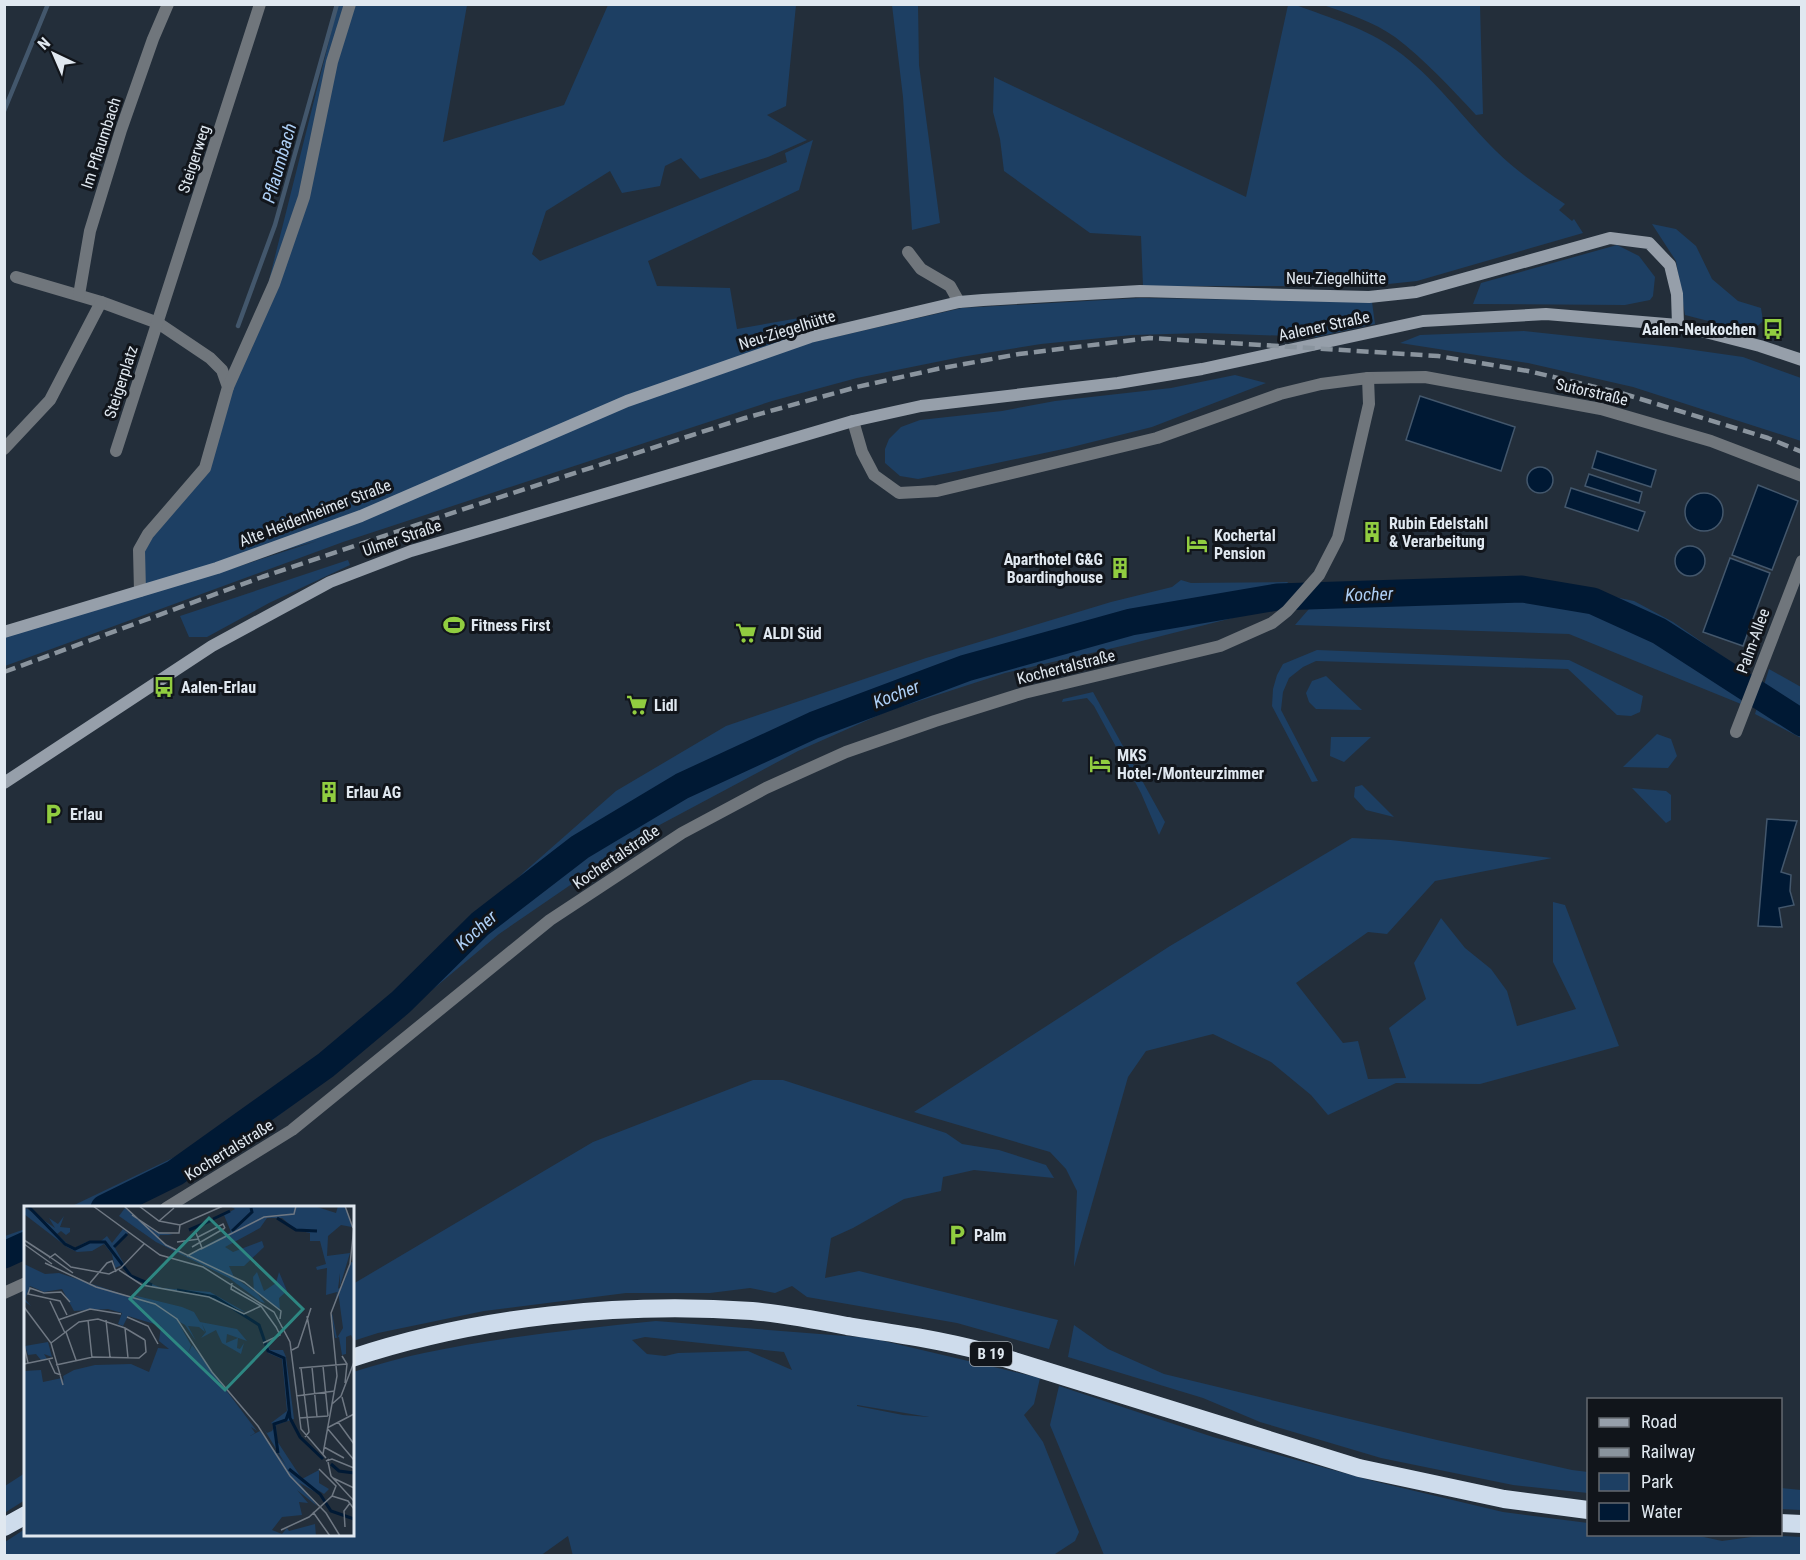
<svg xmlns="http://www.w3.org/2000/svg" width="1806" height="1560" viewBox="0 0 1806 1560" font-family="'Roboto Condensed',sans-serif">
<rect width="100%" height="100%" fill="#232e3a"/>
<g fill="#1d3f63" fill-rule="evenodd">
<path d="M338,5H467L443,142L564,105L608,5H796L786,106L767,115L807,140L768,157L700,179L681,158L665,166L660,186L622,193L610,171L546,211L532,254L540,261L787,162L785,153L813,140L799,190L648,261L657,286L730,288L737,329L816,315L810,337L813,342L962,308L1140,298L1372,302L1375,324L1316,337L1204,333L1132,335L1041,344L961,357L857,378L772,401L343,542L5,666V634L224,571L317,541L140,591L139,550L205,469L228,387L252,348Z"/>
<path d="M892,5H918L919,65L940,223L912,230L903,97Z"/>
<path d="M1288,5H1296C1330,18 1366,28 1396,50C1433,76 1463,118 1496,151C1516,171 1540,187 1565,204L1559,210L1572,221L1574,219L1583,233L1417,281L1369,286H1143L1141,236L1090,233L1004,171L1000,139L993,112L994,77L1246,197Z"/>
<path d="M1323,5H1480L1483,114L1476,115C1451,88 1425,60 1395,37C1374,22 1347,13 1323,5Z"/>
<path d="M1652,224L1676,229L1696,246L1712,279L1738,301L1761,308L1763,321L1751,332L1685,315L1676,261Z"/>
<path d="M1617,245L1639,256L1655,277L1653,296L1650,300L1625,305L1473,304L1481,283Z"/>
<path d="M1524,331L1673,347L1743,357L1801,378V441L1633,387L1528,363L1400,343L1420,335Z"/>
<path d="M1235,375L1266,383L1152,427L1068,448L959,471L918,479L900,476L885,463V449L889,439L901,427L920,420L1002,411L1055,401L1171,388Z"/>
<path d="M348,560L350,565L269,603L207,637H189L180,616Z"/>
<path d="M1181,580L1191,583L1288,582L1282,592L1248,614L1126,645L1005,673L888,711L798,751L652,829L499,934L311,1091L211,1166L128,1207H70L202,1144L404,994L524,872L616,791L726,726L926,658L1111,602L1172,587Z"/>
<path d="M1533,580L1634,601L1673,622L1745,672L1741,704L1569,634L1295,625L1329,586Z"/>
<path d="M1317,650L1569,660L1643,696L1640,712L1631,716L1617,715L1568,669L1316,661L1303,667L1289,678L1283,692L1281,710L1318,781L1312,782L1272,706L1273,689L1277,675L1283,664Z"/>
<path d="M1769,669L1801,687V738L1755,714Z"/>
<path d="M1326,676L1362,710L1316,709L1309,702L1306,693L1312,681Z"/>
<path d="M1093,692L1165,822L1159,835L1141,793L1094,706L1087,698L1062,702L1063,699Z"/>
<path d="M1657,734L1671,739L1677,756L1668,768L1623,767Z"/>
<path d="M1331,737H1371L1344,762L1330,756Z"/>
<path d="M1362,785L1394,817L1366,810L1354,797L1355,787Z"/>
<path d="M1632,788L1666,791L1671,795V820L1666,823Z"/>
<path d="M1352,838L1391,840L1552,858L1435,881L1387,934L1368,932L1296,983L1343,1043L1358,1041L1368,1079L1406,1078L1389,1028L1426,999L1414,963L1441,918L1465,948L1491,969L1507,991L1517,1026L1576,1009L1553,962V902L1565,905L1619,1046L1480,1084L1396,1083L1328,1115L1311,1095L1271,1062L1213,1034L1146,1051L1128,1077L1074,1267L1077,1191L1066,1169L1050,1152L914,1112L1170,946Z"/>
<path d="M753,1080H783L946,1133L962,1144L999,1150L1046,1165L1054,1178L974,1170L943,1177L941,1191L904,1199L853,1228L831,1238L825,1278L859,1271L1058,1320L1049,1349L957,1323L807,1297L792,1286L775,1293L750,1288L710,1293H626L484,1311L378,1333L353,1341V1284L593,1142Z"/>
<path d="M25,1229V1258L5,1267V1236Z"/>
<path d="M656,1321L871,1338L1040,1378L1034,1404L1024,1415L1043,1442L1079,1532L1075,1541L1052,1556H573L568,1536L540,1556H5V1542L25,1529L26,1534H352L353,1372C376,1365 400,1358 424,1353C501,1337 578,1329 656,1321ZM645,1337L784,1352L792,1370L748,1351L678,1353L665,1356L647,1354L632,1340ZM857,1406V1405L929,1417L903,1415Z"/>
<path d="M1074,1325L1108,1349L1164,1374L1437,1440L1572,1470L1588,1472V1493L1513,1485L1381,1458L1260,1422L1203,1398L1068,1357Z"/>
<path d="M1059,1386L1213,1437L1377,1482L1503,1512L1588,1523V1534H1690L1722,1541L1766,1535L1801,1537V1555H1104L1050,1425Z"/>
<path d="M25,1473V1500L6,1512L5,1486Z"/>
<path d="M1781,1488L1801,1490V1510L1781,1509Z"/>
</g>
<g fill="#001934" stroke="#43576c" stroke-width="1.5">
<path d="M1420,396L1515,427L1501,471L1406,440Z"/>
<path d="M1597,451L1656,470L1651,487L1592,468Z"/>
<circle cx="1540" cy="480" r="13"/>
<path d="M1589,474L1642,492L1639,503L1585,486Z"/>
<path d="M1758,485L1798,501L1772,570L1732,555Z"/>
<path d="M1571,488L1645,512L1638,531L1565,507Z"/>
<circle cx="1704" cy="512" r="19"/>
<circle cx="1690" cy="561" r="15"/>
<path d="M1730,558L1770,573L1743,646L1703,632Z"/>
<path d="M1767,819L1797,821L1781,872L1791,875L1790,891L1794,905L1779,908L1782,927L1758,926Z"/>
</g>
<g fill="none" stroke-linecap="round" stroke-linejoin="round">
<g stroke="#43576c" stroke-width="4.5">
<path d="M4,111L48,4"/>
<path d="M238,326L275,225L337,4"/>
<path d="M1767,702V711"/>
</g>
<g stroke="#001934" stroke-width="27">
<path d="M104,1208L175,1173L326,1065L401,1002L480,924L580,847L682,786L814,725L966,668L1131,622L1277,597L1522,589L1593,601L1659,631L1802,723"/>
<path d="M4,1255L26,1245"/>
</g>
<g stroke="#70767c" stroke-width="12">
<path d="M908,252L921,269L950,286L959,302"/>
<path d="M16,277L101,302L158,323L210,358L222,370L228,387L205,468L148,534L139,550L140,591"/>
<path d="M79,295L90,231L121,130L153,39L168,4"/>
<path d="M228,387L274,284L304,197L332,62L350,4"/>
<path d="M853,421L862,452L874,475L899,493L937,491L1157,438L1280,394L1321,384L1368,378L1425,377L1601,409L1711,441L1802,476"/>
<path d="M4,449L50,400L101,302"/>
<path d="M116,451L260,4"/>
<path d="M1736,732L1802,561"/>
<path d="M166,1208L292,1130L550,920L682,833L766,788L846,752L935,721L1024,693L1220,646L1272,623L1287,611L1319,575L1338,538L1369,404L1368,378"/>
<path d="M4,1293L26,1283"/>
</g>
<g stroke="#969faa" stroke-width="12">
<path d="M4,632L217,568L361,516L627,401L810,337L959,302L983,300L1140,291L1369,297L1416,292L1610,238L1649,243L1670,265L1677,294L1678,325"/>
<path d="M4,783L212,646L330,582L411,551L853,421L921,406L1118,383L1202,369L1423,321L1546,314L1678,325L1760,346L1802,360"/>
</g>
<g stroke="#cedcec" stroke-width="18">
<path d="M352,1358C479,1316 620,1302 752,1311C784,1314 816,1320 847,1326C893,1333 940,1340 985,1352L1359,1468L1504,1499L1588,1510"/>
<path d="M1780,1523L1802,1524"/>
<path d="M4,1527L26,1515"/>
</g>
<path stroke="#8a949e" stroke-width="4.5" stroke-dasharray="12 6" stroke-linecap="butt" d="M4,672L262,577L485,502L745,418L857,387L937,369L1019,354L1150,338L1438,356L1528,371L1621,393L1768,438L1802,452"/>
</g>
<defs>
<symbol id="bus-bare" viewBox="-9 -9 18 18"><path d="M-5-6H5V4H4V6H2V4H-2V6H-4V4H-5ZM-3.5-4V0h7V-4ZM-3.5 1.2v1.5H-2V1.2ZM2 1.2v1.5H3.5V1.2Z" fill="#91cd40" stroke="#11151b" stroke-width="2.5" paint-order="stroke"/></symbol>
<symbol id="building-bare" viewBox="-9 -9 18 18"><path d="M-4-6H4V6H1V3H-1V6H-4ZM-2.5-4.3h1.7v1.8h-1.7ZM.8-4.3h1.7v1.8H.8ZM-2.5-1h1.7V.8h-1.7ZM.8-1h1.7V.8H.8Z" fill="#91cd40" stroke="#11151b" stroke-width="2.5" paint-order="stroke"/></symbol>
<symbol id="hotel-bare" viewBox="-9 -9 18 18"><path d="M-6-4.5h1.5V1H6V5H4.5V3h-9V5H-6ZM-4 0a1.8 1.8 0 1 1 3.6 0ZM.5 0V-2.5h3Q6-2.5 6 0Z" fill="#91cd40" stroke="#11151b" stroke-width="2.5" paint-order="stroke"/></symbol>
<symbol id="stadium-bare" viewBox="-9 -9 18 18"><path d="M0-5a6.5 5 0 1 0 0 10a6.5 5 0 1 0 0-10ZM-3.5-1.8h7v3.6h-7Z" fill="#91cd40" stroke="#11151b" stroke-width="2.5" paint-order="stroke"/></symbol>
<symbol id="supermarket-bare" viewBox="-9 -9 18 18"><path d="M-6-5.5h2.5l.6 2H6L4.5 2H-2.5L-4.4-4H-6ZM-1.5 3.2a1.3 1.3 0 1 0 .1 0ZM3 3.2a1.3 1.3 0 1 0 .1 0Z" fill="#91cd40" stroke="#11151b" stroke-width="2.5" paint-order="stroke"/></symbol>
<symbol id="parking-bare" viewBox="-9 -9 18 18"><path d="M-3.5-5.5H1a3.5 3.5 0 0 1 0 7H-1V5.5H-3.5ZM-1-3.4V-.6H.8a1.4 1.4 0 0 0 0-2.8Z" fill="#91cd40" stroke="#11151b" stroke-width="2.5" paint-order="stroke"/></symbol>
</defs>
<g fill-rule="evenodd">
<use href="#bus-bare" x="1758" y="314" width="30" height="30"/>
<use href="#building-bare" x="1357" y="517" width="30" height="30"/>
<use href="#hotel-bare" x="1182" y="529" width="30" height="30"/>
<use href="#building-bare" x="1105" y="553" width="30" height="30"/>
<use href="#stadium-bare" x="439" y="610" width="30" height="30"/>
<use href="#supermarket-bare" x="731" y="618" width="30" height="30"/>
<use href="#bus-bare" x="149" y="672" width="30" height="30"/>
<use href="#supermarket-bare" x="622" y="690" width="30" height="30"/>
<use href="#hotel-bare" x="1085" y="749" width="30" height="30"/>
<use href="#building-bare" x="314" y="777" width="30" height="30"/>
<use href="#parking-bare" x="38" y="799" width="30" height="30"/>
<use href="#parking-bare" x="942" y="1220" width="30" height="30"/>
</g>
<g text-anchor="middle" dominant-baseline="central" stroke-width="6" stroke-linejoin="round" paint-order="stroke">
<rect fill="#11151b" stroke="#a2a9b0" stroke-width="1.5" x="970" y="1342" width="42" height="24" rx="4.5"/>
<g font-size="15" font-weight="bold" fill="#e0e8f0">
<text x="991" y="1354">B 19</text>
</g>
<g font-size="16" fill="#e0e8f0" stroke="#11151b">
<text transform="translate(101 143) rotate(-72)">Im Pflaumbach</text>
<text transform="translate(194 159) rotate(-72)">Steigerweg</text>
<text x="1336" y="278">Neu-Ziegelhütte</text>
<text transform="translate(1324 326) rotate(-12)">Aalener Straße</text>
<text transform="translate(787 330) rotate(-17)">Neu-Ziegelhütte</text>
<text transform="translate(121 382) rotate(-72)">Steigerplatz</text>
<text transform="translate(1592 392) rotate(13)">Sutorstraße</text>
<text transform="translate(315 513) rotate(-21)">Alte Heidenheimer Straße</text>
<text transform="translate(402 538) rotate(-19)">Ulmer Straße</text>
<text transform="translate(1753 641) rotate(-70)">Palm-Allee</text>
<text transform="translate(1066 667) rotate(-14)">Kochertalstraße</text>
<text transform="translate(616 857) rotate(-34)">Kochertalstraße</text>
<text transform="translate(229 1150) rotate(-32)">Kochertalstraße</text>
</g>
<g font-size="16" font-weight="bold" fill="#e0e8f0" stroke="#11151b" text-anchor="start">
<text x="1756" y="329" text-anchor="end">Aalen-Neukochen</text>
<text x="1389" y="523">Rubin Edelstahl<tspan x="1389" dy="18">&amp; Verarbeitung</tspan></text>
<text x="1214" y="535">Kochertal<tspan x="1214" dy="18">Pension</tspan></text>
<text x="1103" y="559" text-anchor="end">Aparthotel G&amp;G<tspan x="1103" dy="18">Boardinghouse</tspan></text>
<text x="471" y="625">Fitness First</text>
<text x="763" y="633">ALDI Süd</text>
<text x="181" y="687">Aalen-Erlau</text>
<text x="654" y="705">Lidl</text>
<text x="1117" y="755">MKS<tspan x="1117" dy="18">Hotel-/Monteurzimmer</tspan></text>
<text x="346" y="792">Erlau AG</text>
<text x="70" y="814">Erlau</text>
<text x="974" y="1235">Palm</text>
</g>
<g font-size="18" font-style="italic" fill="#aed0f7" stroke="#11151b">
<text transform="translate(279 163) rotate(-74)">Pflaumbach</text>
<text transform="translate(1369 594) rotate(-2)">Kocher</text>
<text transform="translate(896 694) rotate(-21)">Kocher</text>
<text transform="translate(476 930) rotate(-42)">Kocher</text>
</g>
</g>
<g transform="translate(24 1206)">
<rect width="330" height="330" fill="#232e3a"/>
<path d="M206,0H290L312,7L314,0H321L328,21L317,19L304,30L303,50L326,47L316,80V67L314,83L318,80L327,56L330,57V135L327,129L322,131V148L318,149L315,131L311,132L308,111V107L313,132L319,122L314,85L309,106L313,86L302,89L303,62L293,64L292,61L302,58L296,35H286V27L272,24L258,12H243L236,22L201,41L209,46L238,35L240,41L220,60H205L210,71L230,85L229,71L233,66L240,85L252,77L255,66L263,85L255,92L256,104L232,86L241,97L237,96L205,72L132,36L95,10L101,2L130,25L149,29H136L134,33L162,50L207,26L200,9L211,3ZM2,2L31,22L25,12L34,18L40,10L36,21L46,22V26L42,29L37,25L33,28L49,43L62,36L77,35L83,30L88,37L99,23L104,27L91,42L100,58L91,62L88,48L80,38L68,45L53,46L43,41L0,8ZM0,58L21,68L35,67L119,95L153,114L167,139L164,148L168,139L233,225L227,221L231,227L226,230L236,225L293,300L273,284L284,297L275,296L278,309L258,311L248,324L258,328L263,322L265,325L291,318L292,330H0V165L17,164L19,176L38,172L40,176L39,170L50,164L71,159L107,158L125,166L134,142L145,143L135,135L137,120L104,110L99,120L94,118L98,107L84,103L50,105L38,83L20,86L6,80L1,93L7,100L0,95ZM100,61L110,71L138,82L186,86L223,107L177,88L137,83L124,79L107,71ZM109,89L158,101L170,106L176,116L213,123L223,135L203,128L202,137L214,132L213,142L216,143L220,137L217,148L198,137L192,124L177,132L182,126L178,118L181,126L175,121L164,120L172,135L161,119ZM24,136L28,151L20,148L23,153L17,154L12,148L4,149L1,140ZM243,136L246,144H259L262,151L270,213L252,219L253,235L278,273L295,264V277L305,283L300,288L294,284L298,290L271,274L240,223L243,227L248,225L251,219L247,217L263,205L258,153L244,147L240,137Z" fill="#1d3f63"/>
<path fill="none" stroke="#001934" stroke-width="3" d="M4,0L41,38L51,43L66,36H81L107,70L128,79M253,12L272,24L293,25M189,13L206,5M165,24L188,14M208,25L228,6L227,2M90,41L103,28M153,84L191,91L235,119L244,145L260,152L266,212L276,231L299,253M254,247L250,218L262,214L265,205M307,258L315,265L330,267M265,263L296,288L307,305L330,313"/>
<path fill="none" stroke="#6f7883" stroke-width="1.5" d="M69,0L136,49L179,61L250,106L266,136L277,223L302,252M100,0L142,39L220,76L257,105L256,113M115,0L135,15L156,19L199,0M321,0L329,22M108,9L135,27H155L156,19M135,15L150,2M174,31L199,18L201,22M0,34L26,51M153,36L175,33M0,38L28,58M168,41L201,22M177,43L240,11L270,8L272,0M163,50L178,42L172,27M26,51L49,67M25,52L31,48L47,61L85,68L97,62L120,38M21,57L72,81L131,98L153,113L188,166L234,220L266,270L302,307L316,330M95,64L118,79L185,91L220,108L237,100M66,77L83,57L88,55L92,66M208,77L207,83L237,100L252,121L256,129L239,137M26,95L41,127M0,101L27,137L39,179M43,109L36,95L4,88L6,82L20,87L37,86L46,96M283,110L290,148M103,111L124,120L134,138M34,114L66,103L97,108M64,114L68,152M82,114L86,151M101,122L104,152M42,126L52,154M27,137L55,116L74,113L101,122L121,134M0,139L4,157M268,144L274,141L287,102M318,150L323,158L321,177M25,154L31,167L37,169M0,158L29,152M32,159L69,151L115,152L122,146L121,134M299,160L304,210M288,161L293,211M275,162L323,158M277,162L285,226L281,231M272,190L311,185M318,191L323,210M308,198L317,190L330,156M275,212L304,210M314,216L330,238M303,222L330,254M303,222L330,208M300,241L320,252M299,248L313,170L307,107L326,58L330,21M305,253L302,255L308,253L330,262M304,256L307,270L330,295M309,272L330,282M308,290L324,295L330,303M289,306L306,330M321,321L320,305L326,297M257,324L285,311L308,290L312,280L295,263"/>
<path fill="#2e8782" fill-opacity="0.15" stroke="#2e8782" stroke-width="3" d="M185,12L279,103L201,184L106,93Z"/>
<rect width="330" height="330" fill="none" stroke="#e0e8f0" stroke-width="3"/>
</g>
<rect width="1806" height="1560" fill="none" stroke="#e0e8f0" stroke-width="12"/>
<rect x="1587" y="1398" width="195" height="138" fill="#11151b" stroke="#646970" stroke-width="1.5"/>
<rect x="1599" y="1418" width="30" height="9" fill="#969faa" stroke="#646970" stroke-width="1.5"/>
<text x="1641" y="1428" font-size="18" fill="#e0e8f0">Road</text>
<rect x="1599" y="1448" width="30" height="9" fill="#8a949e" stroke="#646970" stroke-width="1.5"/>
<text x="1641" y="1458" font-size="18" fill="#e0e8f0">Railway</text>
<rect x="1599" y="1473" width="30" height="18" fill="#1d3f63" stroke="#646970" stroke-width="1.5"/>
<text x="1641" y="1488" font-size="18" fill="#e0e8f0">Park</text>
<rect x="1599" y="1503" width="30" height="18" fill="#001934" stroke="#646970" stroke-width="1.5"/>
<text x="1641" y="1518" font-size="18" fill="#e0e8f0">Water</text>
<g transform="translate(54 54) rotate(316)" stroke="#11151b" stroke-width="4.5" paint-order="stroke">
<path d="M0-4.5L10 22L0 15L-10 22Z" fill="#e0e8f0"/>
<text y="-9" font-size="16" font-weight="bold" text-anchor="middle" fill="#e0e8f0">N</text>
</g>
</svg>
